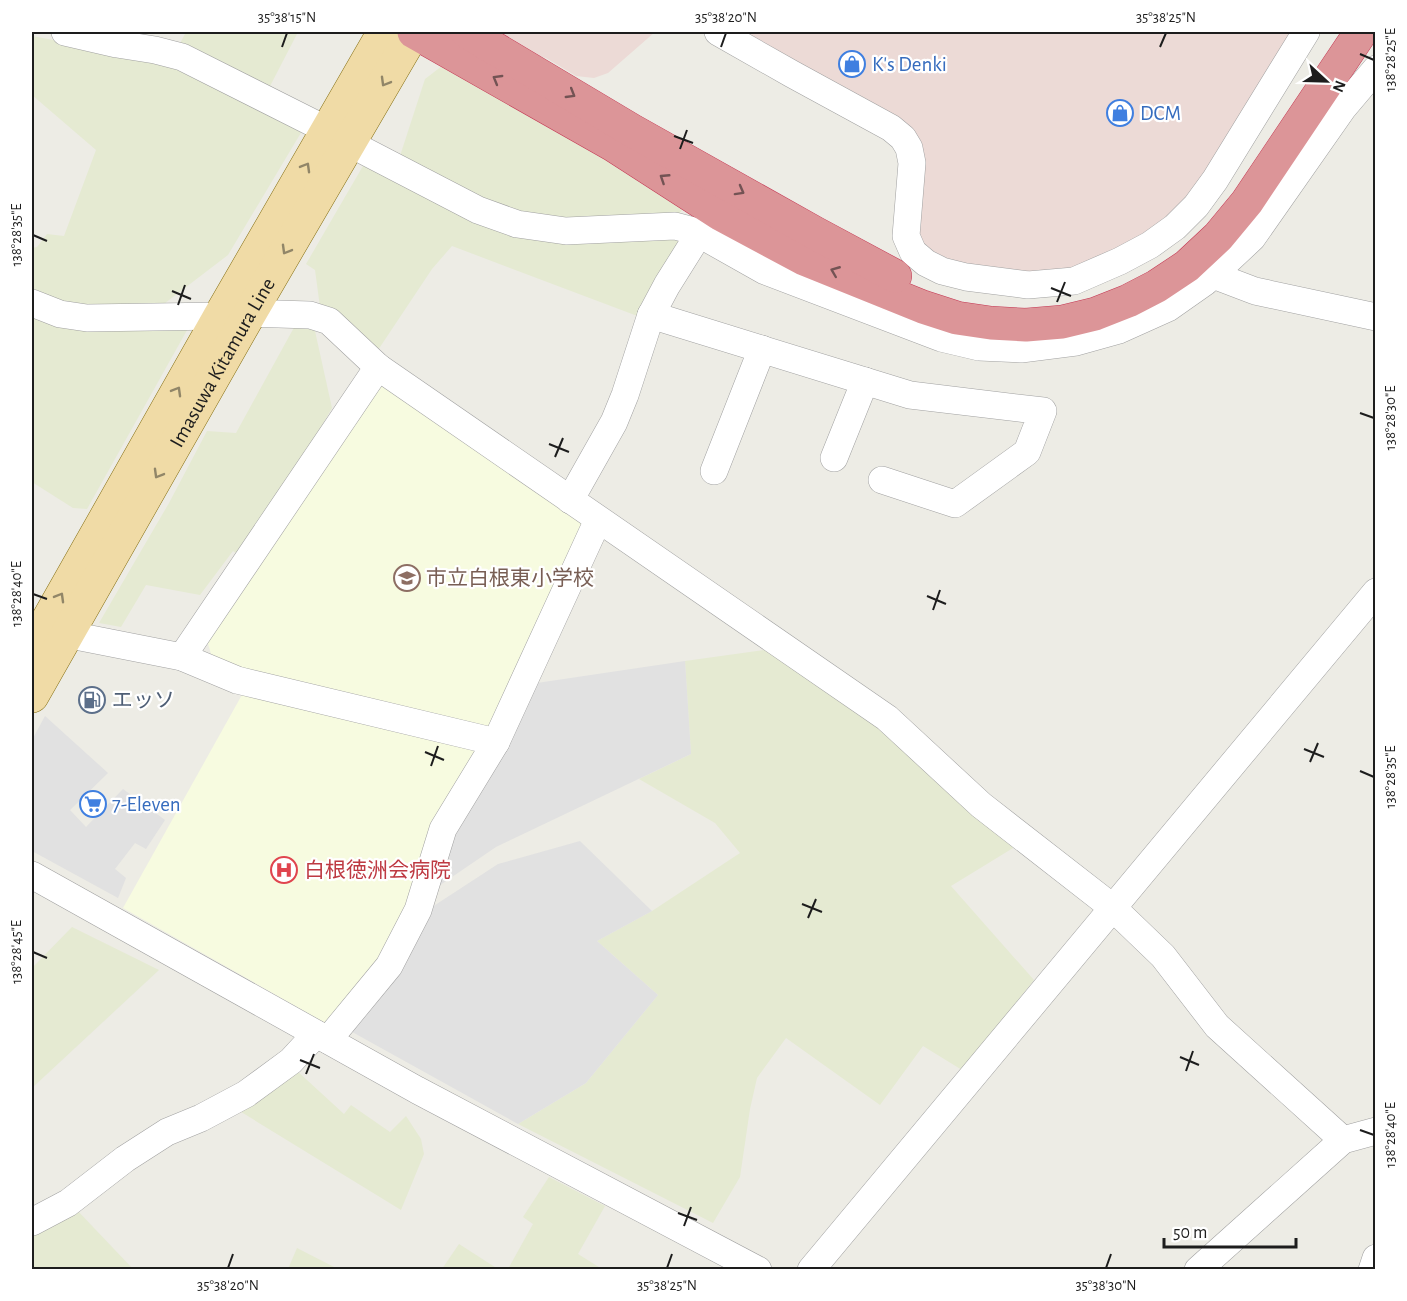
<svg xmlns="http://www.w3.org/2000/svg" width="1407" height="1301" viewBox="0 0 1407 1301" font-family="'Alegreya Sans','Noto Sans JP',sans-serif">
<rect width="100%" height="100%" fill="#edece5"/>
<g fill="#ecdad6">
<path d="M496,32H655L608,73L594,78L576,76L546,58L510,46Z"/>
<path d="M735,32H1296L1206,178L1142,241L1057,275L954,270L918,248L919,155Z"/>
</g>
<g fill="#f7fbe0">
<path d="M378,367L598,520L496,742L214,664L206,637Z"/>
<path d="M243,693L485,747L390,948L329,1025L123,908Z"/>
</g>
<g fill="#e5ead2">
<path d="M186,32H298L267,92L176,51Z"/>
<path d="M32,36L107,50L179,60L305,126L228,255L156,310L86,313L32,296V248L37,247L47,234L64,236L96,150L32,95Z"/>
<path d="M442,66L685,204L677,219L562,227L511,216L399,159L425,79Z"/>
<path d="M367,159L475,216L689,237L640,317L452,246L432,269L376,353L320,307L315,270L306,264Z"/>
<path d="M32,311L191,323L87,509L73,508L32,482Z"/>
<path d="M297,322L315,331L332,408L244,559L233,551L200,595L146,585L121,627L99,623L169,503L207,431L236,433Z"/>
<path d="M771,649L888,728L1018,845L951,886L1034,980L962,1070L923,1046L880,1105L786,1038L757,1078L750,1109L740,1177L713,1223L518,1124L586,1083L658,995L597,941L652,911L740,853L715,823L639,779L691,754L685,661Z"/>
<path d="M72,927L159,970L32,1088V968Z"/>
<path d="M295,1069L344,1114L351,1105L390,1132L406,1116L421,1139L424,1154L401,1210L233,1107Z"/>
<path d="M549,1177L605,1206L578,1254L602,1269H508L533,1224L523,1217Z"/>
<path d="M75,1208L133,1269H32V1228Z"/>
<path d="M459,1244L498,1269H442Z"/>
<path d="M297,1248L338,1269H288Z"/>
</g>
<g fill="#e1e1e1">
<path d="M685,661L691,754L496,847L430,892L447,835L530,684Z"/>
<path d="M45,716L108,773L70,810L86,827L123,789L165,820L146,849L135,843L115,869L126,878L118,898L32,851V740Z"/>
<path d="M580,841L652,911L597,941L658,995L586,1083L518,1124L345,1028L429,909L498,864Z"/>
</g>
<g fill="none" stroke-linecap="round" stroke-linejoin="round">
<defs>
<g id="minor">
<path d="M65,32L117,44L155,50L182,57L327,130"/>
<path d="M718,32L792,74L891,128L903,138L909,148L912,163L906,236L913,252L926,263L942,271L966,277L1028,285L1074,281L1120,261L1150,245L1175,227L1196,206L1215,180L1306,32"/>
<path d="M349,143L478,210L517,224L566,231L675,226L694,231L765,271L941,338L979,347L1021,349L1076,342L1119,330L1168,308L1205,282L1252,238L1343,108L1376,69"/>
<path d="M1213,275L1255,291L1376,317"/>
<path d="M32,303L60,314L87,318L220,316L250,313L310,315L329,321L378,367L887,718L981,805L1112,907L1163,956L1217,1026L1343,1140"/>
<path d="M651,315L910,395L1043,411L1027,452L955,504L882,480"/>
<path d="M834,458L865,381"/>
<path d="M714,471L762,349"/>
<path d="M570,500L614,422L625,395L651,315L667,285L699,234"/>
<path d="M50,631L182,657L237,680L496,742"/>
<path d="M182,657L378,367"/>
<path d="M32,875L417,1090L758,1270"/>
<path d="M328,1040L389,966L418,910L443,829L496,742L598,520"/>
<path d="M32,1222L68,1203L125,1159L167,1132L201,1118L246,1094L291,1061L316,1034"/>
<path d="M811,1270L1376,592"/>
<path d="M1198,1270L1343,1140L1376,1131"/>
<path d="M1372,1270L1376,1258"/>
</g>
<g id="major">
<path d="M32,648L220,316L384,32"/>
<path id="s1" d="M32,696L250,313L414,32"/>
</g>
<g id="highway">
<path d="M414,32L613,145L720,214L804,259L923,307L957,318L991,323L1026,325L1062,322L1095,314L1128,301L1157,286L1187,266L1218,237L1247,202L1361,32"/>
<path d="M467,32L633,131L815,233L895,276"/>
</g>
</defs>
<use href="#minor" stroke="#a1a1a1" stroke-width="28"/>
<use href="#major" stroke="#856f12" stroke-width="34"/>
<use href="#highway" stroke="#c43955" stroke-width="34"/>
<use href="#minor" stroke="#fff" stroke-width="27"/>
<use href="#major" stroke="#f0dba6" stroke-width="33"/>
<use href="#highway" stroke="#dc9598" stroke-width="33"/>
</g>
<defs><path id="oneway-chevron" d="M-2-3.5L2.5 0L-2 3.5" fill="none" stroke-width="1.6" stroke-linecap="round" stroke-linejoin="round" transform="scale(1.5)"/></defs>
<g stroke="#735354">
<use href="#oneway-chevron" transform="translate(497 79) rotate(-150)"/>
<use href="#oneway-chevron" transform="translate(571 94) rotate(31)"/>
<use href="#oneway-chevron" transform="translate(664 178) rotate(-147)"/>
<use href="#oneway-chevron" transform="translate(740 191) rotate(29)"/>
<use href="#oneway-chevron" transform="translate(835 271) rotate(-158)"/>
</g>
<g stroke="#918668">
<use href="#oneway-chevron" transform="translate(385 82) rotate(120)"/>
<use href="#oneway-chevron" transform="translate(306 167) rotate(-60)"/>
<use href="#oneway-chevron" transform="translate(286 250) rotate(120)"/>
<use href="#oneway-chevron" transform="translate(177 391) rotate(-60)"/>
<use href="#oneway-chevron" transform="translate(158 474) rotate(120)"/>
<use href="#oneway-chevron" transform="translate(60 597) rotate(-60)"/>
</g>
<path fill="none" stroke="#1d1d1d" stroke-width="2" d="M282,47L287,33M721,47L726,33M1160,47L1166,33M1360,54L1374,60M674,136L693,143M680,149L687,130M33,235L47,241M1051,288L1071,296M172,291L191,299M1057,302L1065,282M178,305L185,285M1360,413L1374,418M549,444L569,452M555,457L563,438M33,594L47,599M927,596L946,604M933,610L940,590M1304,749L1324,757M425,752L444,760M1310,762L1318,743M431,766L438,746M1360,771L1374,777M802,904L822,912M808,918L816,899M33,952L47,958M1180,1057L1199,1065M300,1060L320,1068M1186,1071L1193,1051M306,1074L314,1054M1360,1130L1374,1135M678,1213L697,1220M684,1226L691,1207M228,1268L233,1254M667,1268L672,1254M1106,1268L1111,1254"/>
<defs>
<symbol id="shop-ring" viewBox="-11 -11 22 22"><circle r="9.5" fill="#fff" stroke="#3f7fe0" stroke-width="1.5"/><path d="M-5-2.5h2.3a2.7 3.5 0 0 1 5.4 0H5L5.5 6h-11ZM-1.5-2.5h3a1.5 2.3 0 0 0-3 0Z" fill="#3f7fe0"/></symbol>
<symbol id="school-ring" viewBox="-11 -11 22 22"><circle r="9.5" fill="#fff" stroke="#8d6e63" stroke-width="1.5"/><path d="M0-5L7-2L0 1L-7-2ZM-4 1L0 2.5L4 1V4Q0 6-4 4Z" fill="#8d6e63"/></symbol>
<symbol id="fuel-ring" viewBox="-11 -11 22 22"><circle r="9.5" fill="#fff" stroke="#5c6f8a" stroke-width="1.5"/><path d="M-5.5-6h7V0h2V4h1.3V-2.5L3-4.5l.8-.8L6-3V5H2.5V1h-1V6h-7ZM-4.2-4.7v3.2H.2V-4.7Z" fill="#5c6f8a"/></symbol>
<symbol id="supermarket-ring" viewBox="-11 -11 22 22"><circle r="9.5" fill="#fff" stroke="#3f7fe0" stroke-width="1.5"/><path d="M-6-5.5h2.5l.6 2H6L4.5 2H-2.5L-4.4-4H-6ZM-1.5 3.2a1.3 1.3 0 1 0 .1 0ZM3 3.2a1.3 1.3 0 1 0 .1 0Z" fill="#3f7fe0"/></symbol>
<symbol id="hospital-ring" viewBox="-11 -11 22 22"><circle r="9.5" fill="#fff" stroke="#e0444e" stroke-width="1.5"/><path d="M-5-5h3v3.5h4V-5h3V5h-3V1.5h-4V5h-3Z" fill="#e0444e"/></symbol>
</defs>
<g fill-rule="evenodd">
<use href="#shop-ring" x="837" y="49" width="30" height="30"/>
<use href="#shop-ring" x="1105" y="98" width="30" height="30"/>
<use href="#school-ring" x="392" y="563" width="30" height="30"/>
<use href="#fuel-ring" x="77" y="685" width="30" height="30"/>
<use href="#supermarket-ring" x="78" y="789" width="30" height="30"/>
<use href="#hospital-ring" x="269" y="855" width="30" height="30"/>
</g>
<g text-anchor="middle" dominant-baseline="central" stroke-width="4.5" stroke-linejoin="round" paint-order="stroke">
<g font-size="21" fill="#366cbe" stroke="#fff" text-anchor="start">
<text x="872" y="64">K's Denki</text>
<text x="1140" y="113">DCM</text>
<text x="112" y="804">7-Eleven</text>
</g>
<g font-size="21" fill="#1d1d1d" stroke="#fff">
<text stroke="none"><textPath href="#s1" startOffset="384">Imasuwa Kitamura Line</textPath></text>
</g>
<g font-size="21" fill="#785e54" stroke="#fff" text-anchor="start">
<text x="426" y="578">市立白根東小学校</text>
</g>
<g font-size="21" fill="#4e5e75" stroke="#fff" text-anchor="start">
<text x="112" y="700">エッソ</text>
</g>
<g font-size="21" fill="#be3a42" stroke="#fff" text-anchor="start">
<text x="304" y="870">白根徳洲会病院</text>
</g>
</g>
<rect width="1407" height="1301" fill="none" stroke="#ffffff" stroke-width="66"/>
<g transform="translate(1326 81) rotate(112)" stroke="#ffffff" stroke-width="4.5" paint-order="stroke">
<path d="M0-4.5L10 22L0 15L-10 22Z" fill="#1d1d1d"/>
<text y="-9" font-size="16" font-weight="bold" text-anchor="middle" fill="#1d1d1d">N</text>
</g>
<path d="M1164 1238v9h132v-9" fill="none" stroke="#1d1d1d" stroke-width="3"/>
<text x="1173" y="1238" font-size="18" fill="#1d1d1d" stroke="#ffffff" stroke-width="4.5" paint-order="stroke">50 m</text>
<rect x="33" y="33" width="1341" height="1235" fill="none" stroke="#1d1d1d" stroke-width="2"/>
<g font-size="15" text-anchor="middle" fill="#1d1d1d">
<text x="287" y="22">35°38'15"N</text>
<text x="726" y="22">35°38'20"N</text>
<text x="1166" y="22">35°38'25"N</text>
<text transform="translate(1390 60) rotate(-90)" y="5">138°28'25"E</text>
<text transform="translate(16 235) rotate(-90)" y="5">138°28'35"E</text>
<text transform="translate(1390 418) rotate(-90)" y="5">138°28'30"E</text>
<text transform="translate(16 594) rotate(-90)" y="5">138°28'40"E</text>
<text transform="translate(1390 777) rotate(-90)" y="5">138°28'35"E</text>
<text transform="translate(16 952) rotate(-90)" y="5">138°28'45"E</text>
<text transform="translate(1390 1135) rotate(-90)" y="5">138°28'40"E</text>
<text x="228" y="1290">35°38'20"N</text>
<text x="667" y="1290">35°38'25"N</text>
<text x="1106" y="1290">35°38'30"N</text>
</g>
</svg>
